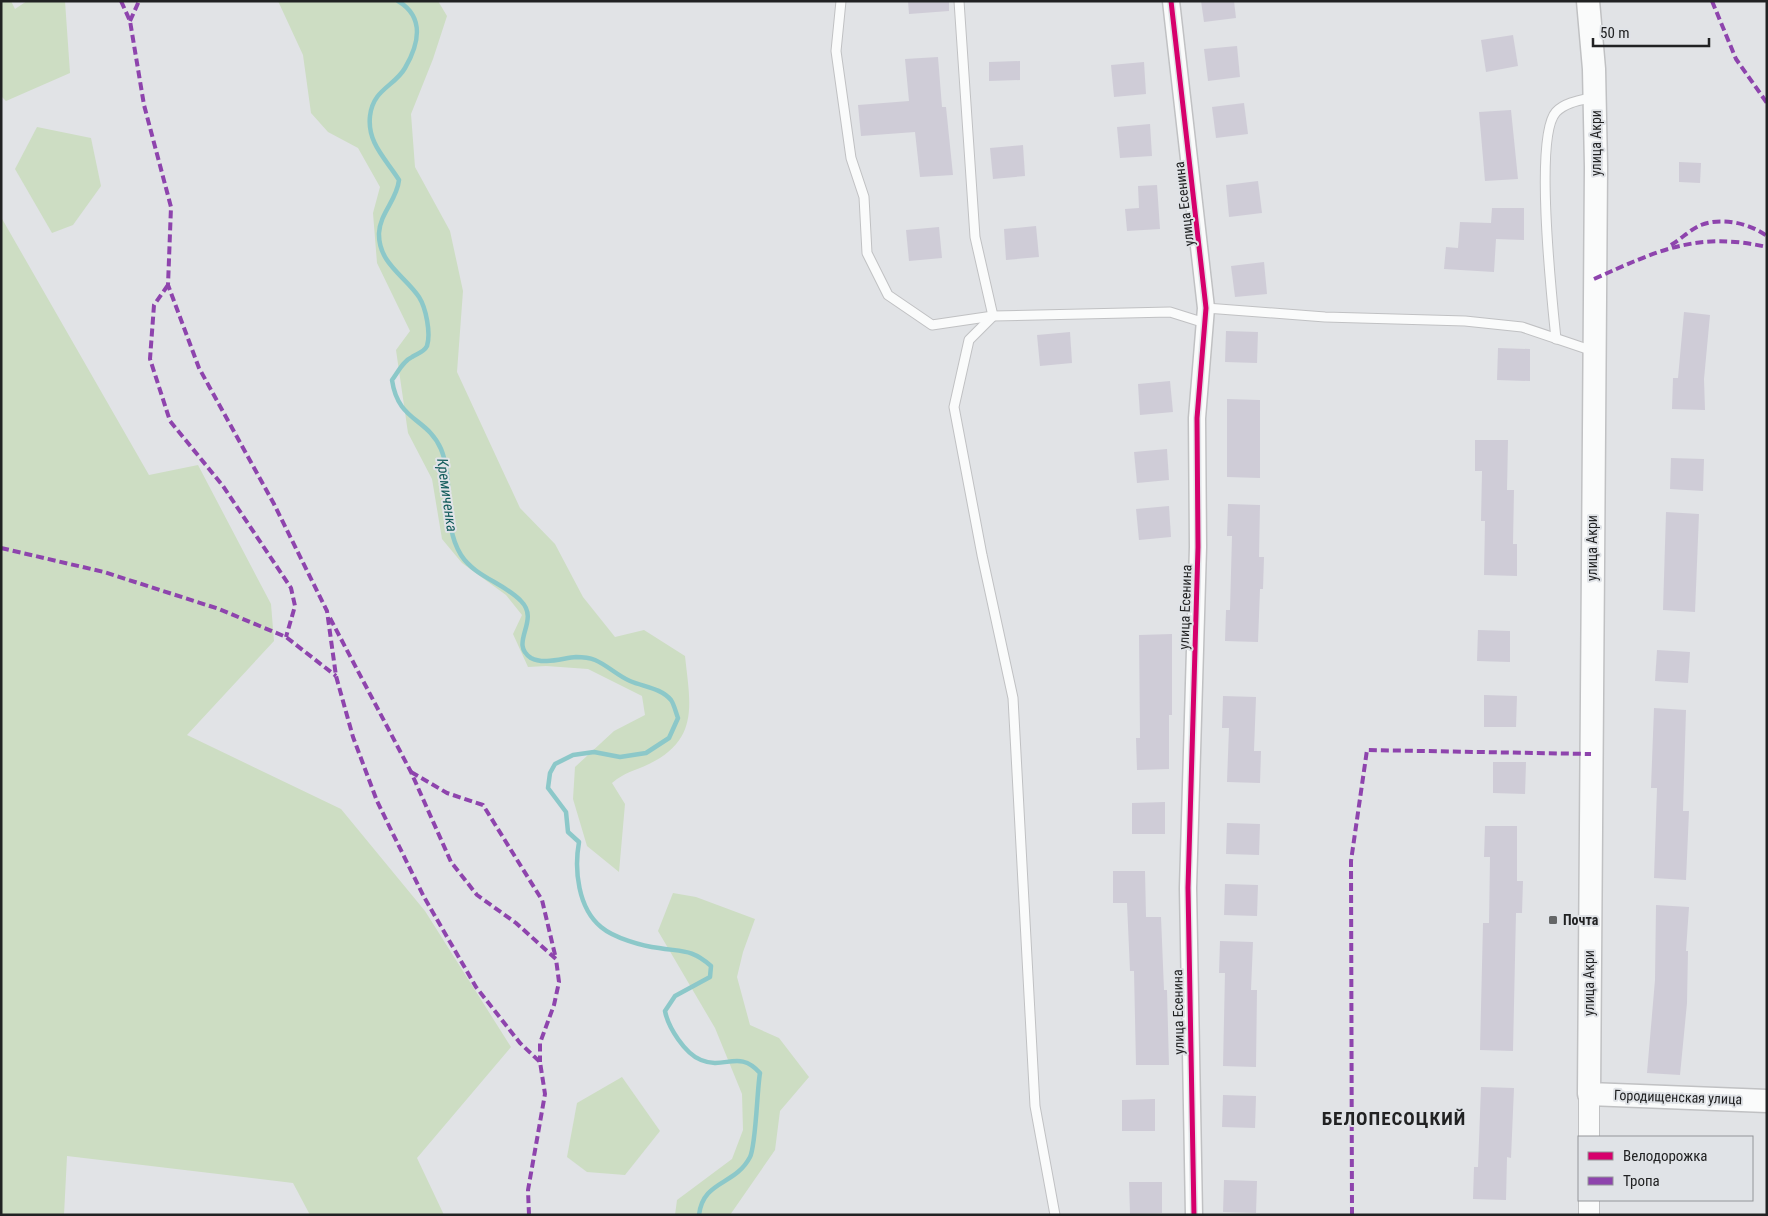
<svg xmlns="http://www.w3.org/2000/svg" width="1768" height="1216" viewBox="0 0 1768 1216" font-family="'Roboto Condensed',sans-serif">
<rect width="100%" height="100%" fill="#e1e3e6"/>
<g fill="#cdddc3">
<path d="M1,1H11L15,9L27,1H65L70,73L6,101L1,96Z"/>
<path d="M278,1H438L447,16L433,59L411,114L415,167L450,231L463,291L457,372L520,508L555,544L583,597L615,637L644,630L685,656C690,703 700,739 649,764C634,771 625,772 612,783L625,804L619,872L587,846L573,799L575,767L614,731L645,715L642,696L588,669L546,666L528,667L513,634L522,615L506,595L462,563L442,539L432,479L408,433L396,350L410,331L377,263L373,213L380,187L358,148L328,132L311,113L303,55Z"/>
<path d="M37,127L91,138L101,186L73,225L52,233L15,169Z"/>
<path d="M1,217L149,475L198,465L271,604L274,641L187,735L341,809L425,911L511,1047L417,1158L444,1215H310L293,1183L67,1156L64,1215H1Z"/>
<path d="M673,893L696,897L755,919L743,952L737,977L750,1025L779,1038L809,1077L780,1111L775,1150L730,1215H675L677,1200L732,1159L743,1130L742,1094L715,1028L658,931Z"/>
<path d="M622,1077L660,1131L625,1175L587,1172L567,1157L577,1103Z"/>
</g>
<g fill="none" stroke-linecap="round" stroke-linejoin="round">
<path stroke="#8cc8c9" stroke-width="4.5" d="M398,1C425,17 419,44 405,68C395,86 373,89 370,116C367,143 386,159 399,180C397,200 380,213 379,233C378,263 405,276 419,297C426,308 431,333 427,346C424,352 417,354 412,357C403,361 398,372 392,380C398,422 427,417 441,449C455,483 441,523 461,555C475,577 504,583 521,601C541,621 508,643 531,658C544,665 563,658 576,657C581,657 590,658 595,660C607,665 618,676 630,681C644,687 661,688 671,700C674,704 676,713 678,718L669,738L646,753L620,757L594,752L573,755L555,764L550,773L548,788L566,812L568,832L579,842C574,870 578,908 601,927C614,938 642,946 659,948C683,952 692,949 711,966L710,977L675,996L665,1011C668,1027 685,1054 701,1060C725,1070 739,1049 760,1073C757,1089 756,1146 750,1157C735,1186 703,1180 699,1215"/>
</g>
<g fill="#cfccd7">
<path d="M908,1H949V11L909,14Z"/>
<path d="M1201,1H1234L1236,18L1204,22Z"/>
<path d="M1513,35L1518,66L1486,72L1481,40Z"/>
<path d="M1237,46L1240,77L1208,81L1204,49Z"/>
<path d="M938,57L942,107H946L953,175L920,177L915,132L861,136L858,105L909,101L905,59Z"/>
<path d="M1020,61V80L989,81V62Z"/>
<path d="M1144,62L1146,94L1114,97L1111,65Z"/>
<path d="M1244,103L1248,134L1216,138L1212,107Z"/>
<path d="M1511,110L1518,179L1485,181L1479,112Z"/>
<path d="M1150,124L1152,156L1120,158L1117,127Z"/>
<path d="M1023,145L1025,176L993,179L990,148Z"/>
<path d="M1679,162L1701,163L1700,183L1679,182Z"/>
<path d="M1258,181L1262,213L1229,217L1226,185Z"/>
<path d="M1157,185L1160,229L1127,231L1125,209L1139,208L1138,186Z"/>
<path d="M1492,208H1524V240L1496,239L1494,272L1444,269L1446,247L1458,248L1460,222L1491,223Z"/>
<path d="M1036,226L1039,257L1006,260L1004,229Z"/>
<path d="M939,227L942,258L909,261L906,230Z"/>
<path d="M1264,262L1267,294L1235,297L1231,266Z"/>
<path d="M1684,312L1710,315L1704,379L1705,410L1672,409L1673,378H1678Z"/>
<path d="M1226,331L1258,332L1257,363L1225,362Z"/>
<path d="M1070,332L1072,363L1040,366L1037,335Z"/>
<path d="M1498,348L1530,349V381L1497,380Z"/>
<path d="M1170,381L1173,412L1140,415L1138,384Z"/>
<path d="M1227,399L1260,400V478L1227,477Z"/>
<path d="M1475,440H1508L1507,490H1514L1513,544H1517V576L1484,575L1485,521H1481L1482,471H1475Z"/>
<path d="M1167,449L1169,480L1137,483L1134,452Z"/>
<path d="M1671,458L1704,459L1703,491L1670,489Z"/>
<path d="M1228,504L1260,505L1259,557H1264L1263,589H1260L1258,642L1225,641L1226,610H1230L1232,536H1227Z"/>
<path d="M1169,506L1171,537L1139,540L1136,509Z"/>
<path d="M1666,512L1699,514L1695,612L1663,610Z"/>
<path d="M1478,630L1510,631V662L1477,661Z"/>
<path d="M1172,634V715H1169V769L1137,770L1136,738H1140L1139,635Z"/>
<path d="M1657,650L1690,652L1688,683L1655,681Z"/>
<path d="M1484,695L1517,696L1516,727H1484Z"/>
<path d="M1223,696L1256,697L1254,751H1261L1260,783L1227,782L1229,728H1222Z"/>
<path d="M1654,708L1686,710L1683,811H1689L1686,880L1654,878L1657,788H1651Z"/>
<path d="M1493,762H1526L1525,794L1493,793Z"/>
<path d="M1165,802V834H1132V803Z"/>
<path d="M1227,823L1260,824L1259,855L1226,854Z"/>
<path d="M1485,826H1517V881H1523L1522,913H1516L1513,1051L1480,1050L1483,923H1489L1490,857H1484Z"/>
<path d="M1113,871H1145L1146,917H1161L1164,990H1167L1169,1065H1136L1134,971H1130L1127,903H1113Z"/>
<path d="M1225,884L1258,885L1257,916L1224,915Z"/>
<path d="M1656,905L1689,907L1686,951H1688L1687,1003L1680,1075L1647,1073L1655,980Z"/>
<path d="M1220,941L1253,942L1251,990H1257L1256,1067L1223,1066L1225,973H1219Z"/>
<path d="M1481,1087L1514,1088L1511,1158L1507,1157L1506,1200L1473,1199L1474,1167H1478Z"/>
<path d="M1223,1095L1256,1096L1255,1128L1222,1127Z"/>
<path d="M1155,1099V1131H1122V1100Z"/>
<path d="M1224,1180L1257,1181L1256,1213L1223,1212Z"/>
<path d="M1129,1182H1162V1213L1130,1214Z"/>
</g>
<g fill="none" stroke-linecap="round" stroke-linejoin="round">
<defs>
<g id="service">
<path d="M841,1L836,51L851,158L864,197L867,253L888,295L932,325L993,316L1170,312L1205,323"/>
<path d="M959,1L975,237L993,316L969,340L954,407L982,555L1013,698L1035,1106L1055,1215"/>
<path d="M1206,308L1325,317L1465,321L1522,327L1593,351"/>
<path d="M1556,339C1552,300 1534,136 1556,112C1565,102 1582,100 1595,97"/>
</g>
<path id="minor" d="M1171,1L1206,308L1197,418L1198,547L1188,888L1194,1215"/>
<g id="tertiary">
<path d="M1589,1094V1137"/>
<path d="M1589,1200V1215"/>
</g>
<path id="secondary" d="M1588,1L1594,69L1596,167L1589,1094L1767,1101"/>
</defs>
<use href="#service" stroke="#c0c1c3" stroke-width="11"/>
<use href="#minor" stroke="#c0c1c3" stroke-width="19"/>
<use href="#tertiary" stroke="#c0c1c3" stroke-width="22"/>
<use href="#secondary" stroke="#c0c1c3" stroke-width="25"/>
<use href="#service" stroke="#fafbfb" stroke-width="9"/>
<use href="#minor" stroke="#fafbfb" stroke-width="16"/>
<use href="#tertiary" stroke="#fafbfb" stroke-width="20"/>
<use href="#secondary" stroke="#fafbfb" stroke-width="22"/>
<g stroke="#8e44ad" stroke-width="4" stroke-dasharray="8 4" stroke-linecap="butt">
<path d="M121,1L130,21L144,105L171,207L168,285L199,368L274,504L327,611L336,676L353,737L377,801L393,834L424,897L476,987L520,1043L540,1062L545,1094L528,1190L529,1215"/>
<path d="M1712,1L1736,59L1767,103"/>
<path d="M130,21L139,1"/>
<path d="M1671,245C1681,239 1691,229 1701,225C1722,217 1749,223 1767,236"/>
<path d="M1594,279C1657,251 1696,231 1767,247"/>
<path d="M168,285L154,305L150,359L170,421L223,486L291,588L295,606L286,637"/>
<path d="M1,548L104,572L219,609L286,637L336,676"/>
<path d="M330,618L411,772L451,862L477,895L516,923L556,959L559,982L554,1005L540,1043V1062"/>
<path d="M411,772L447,793L483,805L542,900L556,959"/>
<path d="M1352,1215L1351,861L1367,750L1591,754"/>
</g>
<defs>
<path id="cycleway" d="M1171,1L1206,308L1197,418L1198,547L1188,888L1194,1215"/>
</defs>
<use href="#cycleway" stroke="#e0e3e7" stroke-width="8"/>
<use href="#cycleway" stroke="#d6006c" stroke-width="5"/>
</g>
<rect fill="#646667" stroke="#e0e3e7" stroke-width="2" x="1548" y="915" width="10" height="10" rx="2.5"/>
<g text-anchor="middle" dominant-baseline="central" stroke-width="4" stroke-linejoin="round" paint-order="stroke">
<g font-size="14" fill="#212223" stroke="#e0e3e7">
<text transform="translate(1596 143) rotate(-90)">улица Акри</text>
<text transform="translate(1184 204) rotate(-97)">улица Есенина</text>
<text transform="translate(1592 548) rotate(-90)">улица Акри</text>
<text transform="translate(1185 607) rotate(-88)">улица Есенина</text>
<text transform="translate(1589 983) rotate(-90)">улица Акри</text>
<text transform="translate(1178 1012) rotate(-91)">улица Есенина</text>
<text transform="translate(1678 1097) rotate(2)">Городищенская улица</text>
</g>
<g font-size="14" font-weight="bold" fill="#212223" stroke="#e0e3e7" text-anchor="start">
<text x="1563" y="920">Почта</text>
</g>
<g font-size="15" font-style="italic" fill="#135c5c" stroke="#e0e3e7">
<text transform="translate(447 495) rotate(82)">Кремиченка</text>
</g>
<g font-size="19" font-weight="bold" letter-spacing="1" fill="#212223" stroke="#e0e3e7">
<text x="1394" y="1118">БЕЛОПЕСОЦКИЙ</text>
</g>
</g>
<rect width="1768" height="1216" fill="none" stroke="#212223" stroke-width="5"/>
<rect x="1578" y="1136" width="175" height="65" fill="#e0e3e7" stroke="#949699"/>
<rect x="1588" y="1152" width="25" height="8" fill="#d6006c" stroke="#949699"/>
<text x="1623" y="1161" font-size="15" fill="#212223">Велодорожка</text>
<rect x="1588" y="1177" width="25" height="8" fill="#8e44ad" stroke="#949699"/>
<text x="1623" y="1186" font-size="15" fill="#212223">Тропа</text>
<path d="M1593 38v8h116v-8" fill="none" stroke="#212223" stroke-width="2.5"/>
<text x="1600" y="38" font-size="15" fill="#212223" stroke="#e0e3e7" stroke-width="4" paint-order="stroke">50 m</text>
</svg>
